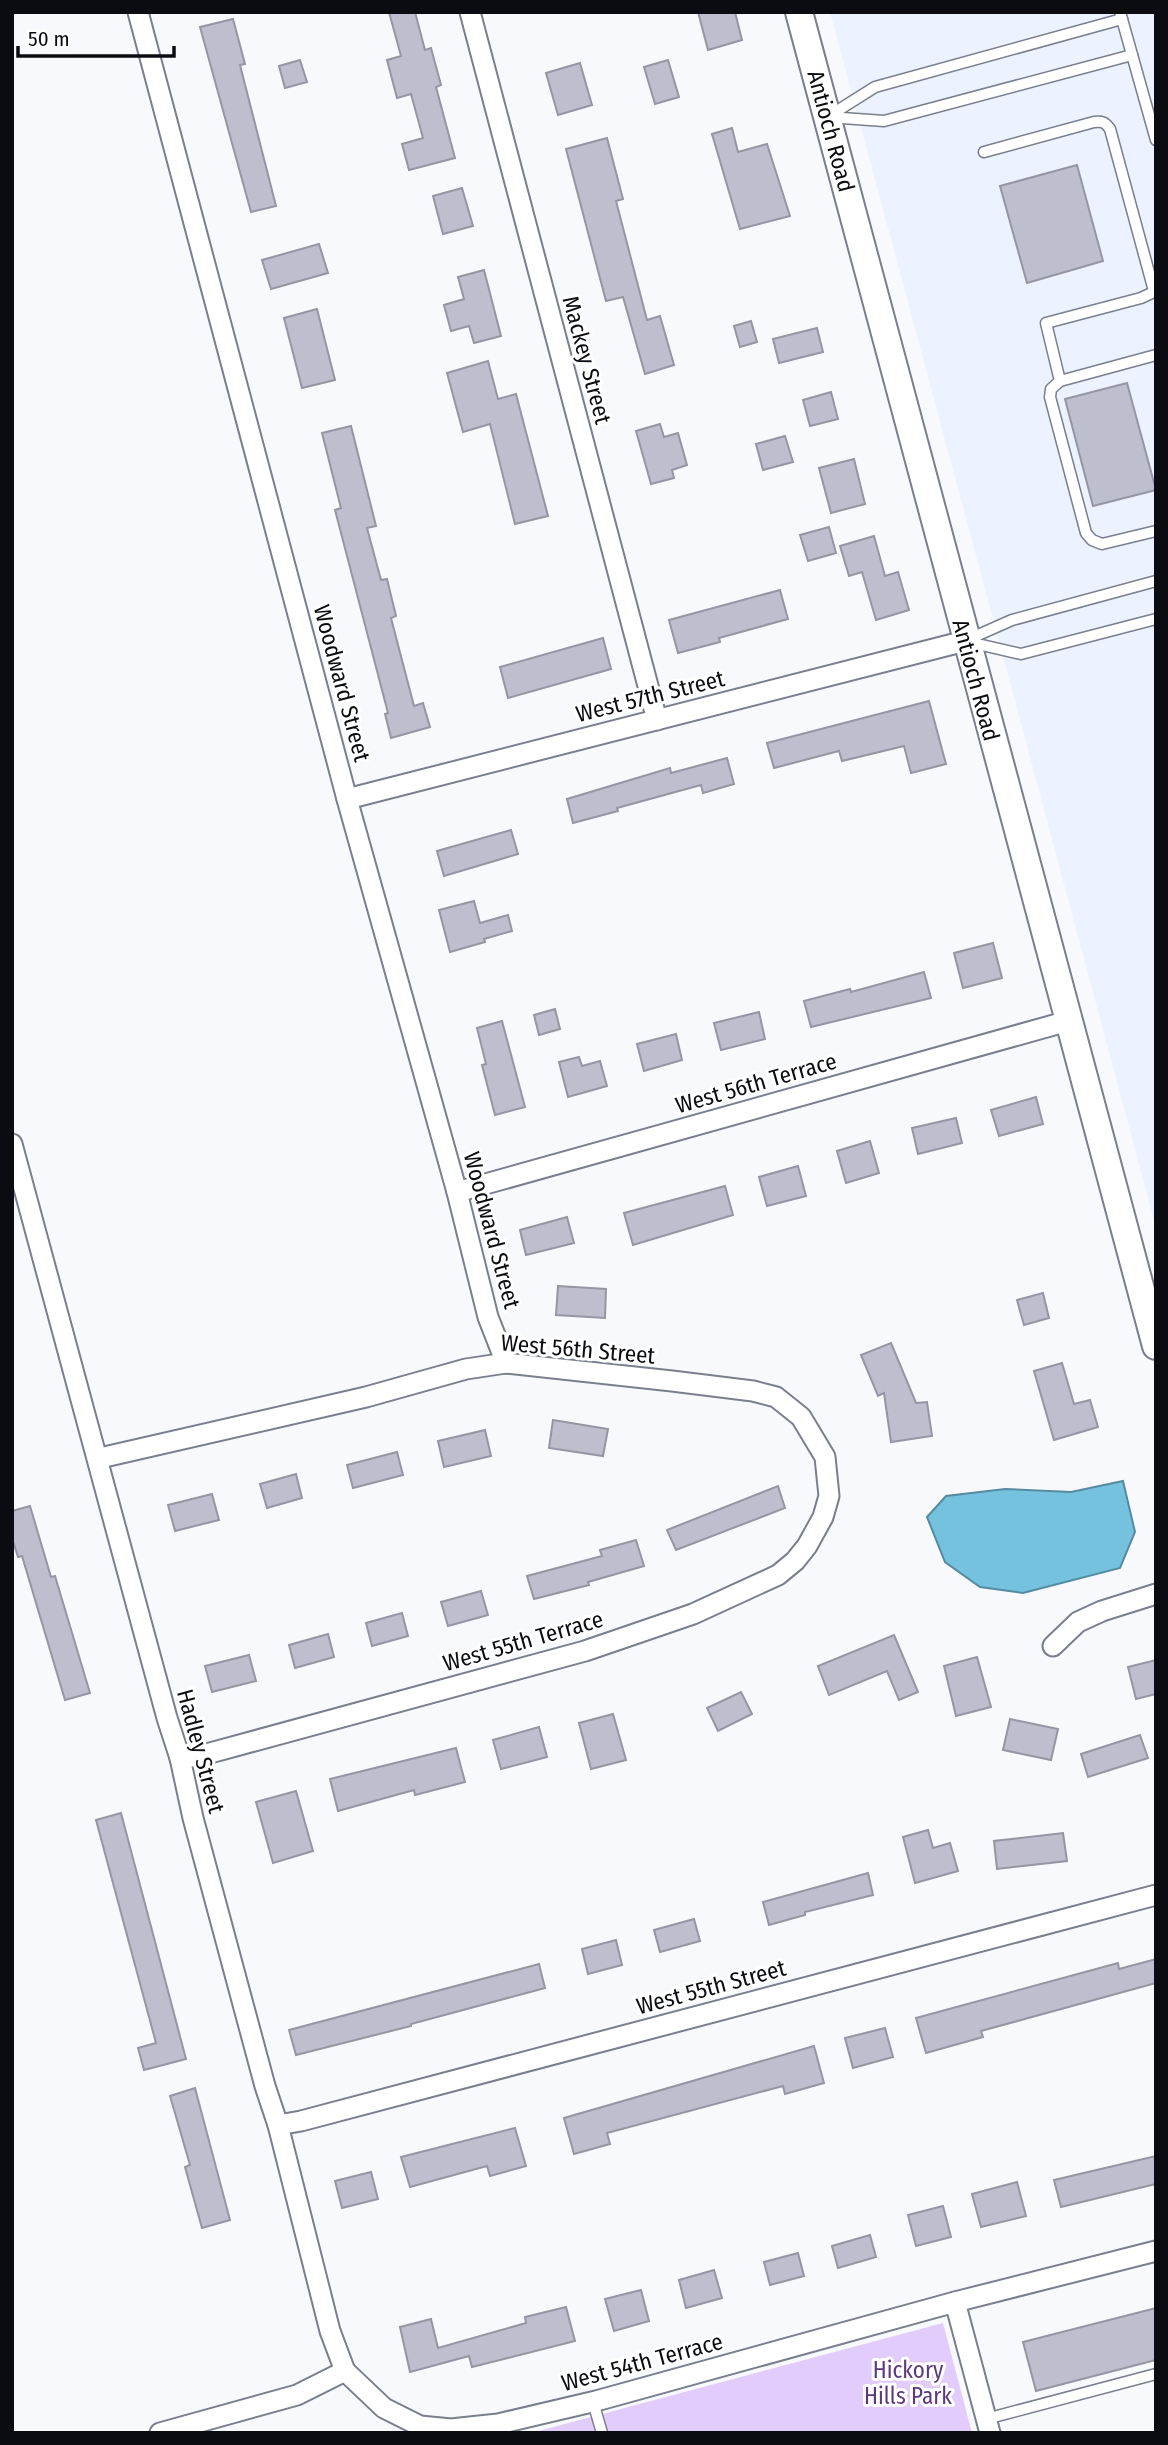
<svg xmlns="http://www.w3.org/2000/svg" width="1168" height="2445" viewBox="0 0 1168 2445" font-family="'Fira Sans Condensed',sans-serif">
<rect width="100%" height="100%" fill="#f8f9fc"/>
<path fill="#ecf2ff" d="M830,12H1156V1228L1011,686Z"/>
<path fill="#e2ccfc" d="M943,2323L972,2433H531Z"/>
<path fill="#75c2df" stroke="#558ba1" stroke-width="2" d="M1123,1481L1135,1532L1120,1568L1023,1593L980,1587L945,1562L927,1517L946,1496L1005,1489L1071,1492Z"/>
<g fill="#bebfce" stroke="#9595a3" stroke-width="2">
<path d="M389,12H415L425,50L431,48L441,85L436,87L455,158L409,170L402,144L423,138L411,94L397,98L387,60L401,56Z"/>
<path d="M698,12H735L742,40L708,50Z"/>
<path d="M233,19L245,64L240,65L276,206L251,212L200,27Z"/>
<path d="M300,60L307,82L285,88L279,66Z"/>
<path d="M668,60L679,97L655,104L644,67Z"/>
<path d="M580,63L592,105L558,115L546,73Z"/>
<path d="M732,128L738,152L767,144L790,216L740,229L712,134Z"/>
<path d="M607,138L623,199L616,201L647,320L660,316L674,365L645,374L623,297L606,301L566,149Z"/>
<path d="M1077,165L1103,261L1027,283L1000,186Z"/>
<path d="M462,188L473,226L443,234L433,196Z"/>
<path d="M319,244L328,273L271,289L262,260Z"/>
<path d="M484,270L501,336L474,343L469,326L451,331L444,305L464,299L458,277Z"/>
<path d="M317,309L335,380L302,388L284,318Z"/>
<path d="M751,321L757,342L740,347L734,326Z"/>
<path d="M817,328L823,352L779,363L773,339Z"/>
<path d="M488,361L498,399L516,394L548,516L515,524L490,424L463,432L447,373Z"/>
<path d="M1127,383L1156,490L1093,506L1065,399Z"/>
<path d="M831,392L838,419L810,426L803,400Z"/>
<path d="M660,424L664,437L678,433L687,465L672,470L674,478L651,484L636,431Z"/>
<path d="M351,426L376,526L367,528L381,580L387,579L396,616L391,618L414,706L423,703L430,727L391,738L385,714L388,713L335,510L341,508L322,433Z"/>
<path d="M785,436L793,462L763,470L756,444Z"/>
<path d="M854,459L865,504L831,513L819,468Z"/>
<path d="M829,527L836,553L808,561L800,535Z"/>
<path d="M874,536L885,576L898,572L909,610L876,620L862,572L849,576L840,546Z"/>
<path d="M780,590L788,619L719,638L720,642L678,653L669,620Z"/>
<path d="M603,638L611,669L508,698L500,667Z"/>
<path d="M929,701L946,764L911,773L904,746L842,761L839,751L774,768L767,743Z"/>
<path d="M727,758L734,784L703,793L701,785L617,808L618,811L573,823L567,799L670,768L671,773Z"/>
<path d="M511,830L518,854L444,876L437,851Z"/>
<path d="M474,901L480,923L508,915L512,931L484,939L485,942L450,952L439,910Z"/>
<path d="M993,943L1002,978L963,988L954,953Z"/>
<path d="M924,972L931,998L811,1027L804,1001L850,989L851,992Z"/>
<path d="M555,1009L560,1029L539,1035L534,1015Z"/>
<path d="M759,1012L765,1039L721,1050L714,1023Z"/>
<path d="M502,1021L525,1107L495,1115L482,1065L486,1064L477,1028Z"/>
<path d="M676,1034L682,1060L644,1071L637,1044Z"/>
<path d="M579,1057L582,1066L600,1061L607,1086L568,1097L559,1062Z"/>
<path d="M1036,1097L1043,1124L999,1136L991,1110Z"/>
<path d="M956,1118L962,1143L918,1154L912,1128Z"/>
<path d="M870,1141L879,1173L846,1183L837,1151Z"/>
<path d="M798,1166L806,1196L767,1206L759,1177Z"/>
<path d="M725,1186L733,1215L633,1245L624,1213Z"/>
<path d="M567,1217L574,1243L526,1255L520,1230Z"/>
<path d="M558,1286L606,1289L605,1318L556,1315Z"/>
<path d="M1043,1293L1049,1318L1024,1325L1017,1300Z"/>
<path d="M891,1343L916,1403L927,1402L932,1436L891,1442L884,1393L878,1396L861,1355Z"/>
<path d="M1062,1363L1074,1404L1090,1400L1098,1427L1054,1440L1034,1371Z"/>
<path d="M553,1420L608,1429L603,1456L549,1448Z"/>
<path d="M485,1430L491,1456L444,1467L438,1441Z"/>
<path d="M397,1452L403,1475L353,1488L347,1465Z"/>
<path d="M296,1474L302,1498L267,1508L260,1484Z"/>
<path d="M778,1486L785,1508L676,1550L667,1530Z"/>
<path d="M212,1494L219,1520L175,1531L168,1505Z"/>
<path d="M30,1506L51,1577L55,1576L90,1693L65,1700L22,1556L18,1557L12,1538V1511Z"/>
<path d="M636,1540L644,1566L588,1582L589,1585L534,1599L527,1576L602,1556L600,1550Z"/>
<path d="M481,1591L488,1615L448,1626L441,1602Z"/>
<path d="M402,1613L408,1636L372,1646L366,1623Z"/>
<path d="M328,1634L334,1657L295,1668L289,1645Z"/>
<path d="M894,1635L918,1692L899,1700L887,1671L829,1695L818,1666Z"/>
<path d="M249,1655L256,1681L212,1692L205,1666Z"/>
<path d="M977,1657L991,1707L956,1716L944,1666Z"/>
<path d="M1156,1660V1694L1136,1699L1128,1667Z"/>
<path d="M741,1692L752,1714L718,1731L707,1708Z"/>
<path d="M613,1714L626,1760L591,1769L579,1723Z"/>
<path d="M1010,1719L1058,1729L1051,1760L1003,1750Z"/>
<path d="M539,1727L547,1757L501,1769L493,1740Z"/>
<path d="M1140,1735L1148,1758L1088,1777L1081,1754Z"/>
<path d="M456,1748L465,1782L415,1795L414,1790L338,1811L330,1779Z"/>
<path d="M296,1791L313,1851L273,1863L256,1802Z"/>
<path d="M121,1813L186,2059L144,2070L138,2048L156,2043L96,1820Z"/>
<path d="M928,1830L933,1848L950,1843L958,1871L915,1883L903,1837Z"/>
<path d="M1063,1833L1067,1861L997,1869L994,1841Z"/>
<path d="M868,1873L873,1895L805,1912V1915L769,1925L763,1902Z"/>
<path d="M694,1919L700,1941L660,1952L654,1930Z"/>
<path d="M616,1940L622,1965L588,1974L582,1949Z"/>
<path d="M1156,1959V1983L981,2031L983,2037L926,2053L916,2018L1118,1963L1119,1969Z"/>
<path d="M539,1964L545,1988L411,2024V2026L296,2055L289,2030Z"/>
<path d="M885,2028L893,2057L853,2068L845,2038Z"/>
<path d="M814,2046L824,2083L785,2094L783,2086L607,2133L610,2144L574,2154L564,2118Z"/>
<path d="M195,2088L230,2220L202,2228L185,2167L190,2165L170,2096Z"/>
<path d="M515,2128L526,2166L490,2176L487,2166L410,2187L401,2157Z"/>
<path d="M1156,2156V2184L1061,2207L1054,2180Z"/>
<path d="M371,2172L378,2199L342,2208L335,2181Z"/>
<path d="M1017,2182L1026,2216L981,2227L972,2194Z"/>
<path d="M943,2206L951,2237L916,2246L908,2215Z"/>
<path d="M870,2235L876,2257L838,2268L832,2246Z"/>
<path d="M798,2253L804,2276L770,2285L764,2262Z"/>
<path d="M714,2270L722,2298L686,2308L679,2280Z"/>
<path d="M641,2290L649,2321L614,2331L605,2299Z"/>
<path d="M566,2307L575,2341L472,2367L469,2356L410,2372L400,2327L431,2319L438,2348L526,2323L525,2317Z"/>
<path d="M1156,2308V2360L1036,2391L1023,2342Z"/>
</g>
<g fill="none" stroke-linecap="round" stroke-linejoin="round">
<defs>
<g id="service">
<path d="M1120,12L1156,140"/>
<path d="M829,116L875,87L1122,19"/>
<path d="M828,117L884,121L1132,55"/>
<path d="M984,152L1094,122C1102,121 1105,122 1110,129L1154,291"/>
<path d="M1156,355L1060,381L1051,389L1050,397L1086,533L1092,540L1102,544L1156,531"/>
<path d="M1060,381L1046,323L1141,298L1156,291"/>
<path d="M969,639L1012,620L1156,581"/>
<path d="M969,642L1021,654L1156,619"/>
<path d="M593,2402L602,2433"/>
<path d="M986,2419L1156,2374"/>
</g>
<g id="minor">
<path d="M138,12L347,799L457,1192L488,1317L506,1363"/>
<path d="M470,12L657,720"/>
<path d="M347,799L965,641"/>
<path d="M12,1144C64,1335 117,1526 167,1718L180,1758L193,1818L265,2086L278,2125L330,2331L345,2371"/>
<path d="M457,1192L1068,1021"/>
<path d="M100,1458L366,1397L466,1369L506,1363L672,1381L753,1391L776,1397L801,1417L825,1457L829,1496L823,1517L807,1546L795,1561L778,1575L693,1614L585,1651L199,1756L180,1758"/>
<path d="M1053,1646L1078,1622L1102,1611L1156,1594"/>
<path d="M278,2125L301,2121L1156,1895"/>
<path d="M955,2302L990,2433"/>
<path d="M160,2433L297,2395L345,2371L384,2408L420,2426L451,2429L498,2424L596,2401L955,2302L1156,2251"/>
</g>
<path id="secondary" d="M799,12L1156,1346"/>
</defs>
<use href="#service" stroke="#797f8c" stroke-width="13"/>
<use href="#minor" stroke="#797f8c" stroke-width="23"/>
<use href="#secondary" stroke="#797f8c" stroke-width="30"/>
<use href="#service" stroke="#fff" stroke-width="10"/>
<use href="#minor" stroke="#fff" stroke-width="19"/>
<use href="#secondary" stroke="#fff" stroke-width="26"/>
</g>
<g text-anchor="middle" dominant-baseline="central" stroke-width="6" stroke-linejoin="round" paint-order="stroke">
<g font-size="23" fill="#0a0c11" stroke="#fff">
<text transform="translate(831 131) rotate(75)">Antioch Road</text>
<text transform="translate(587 360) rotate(75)">Mackey Street</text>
<text transform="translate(976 680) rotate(75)">Antioch Road</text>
<text transform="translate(342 683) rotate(75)">Woodward Street</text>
<text transform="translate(650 696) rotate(-14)">West 57th Street</text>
<text transform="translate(756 1083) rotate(-16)">West 56th Terrace</text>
<text transform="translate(492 1230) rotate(75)">Woodward Street</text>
<text transform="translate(578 1349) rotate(5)">West 56th Street</text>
<text transform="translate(523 1641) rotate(-16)">West 55th Terrace</text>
<text transform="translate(201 1751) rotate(75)">Hadley Street</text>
<text transform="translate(711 1987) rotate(-15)">West 55th Street</text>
<text transform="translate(642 2362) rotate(-15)">West 54th Terrace</text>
</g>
<g font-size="23" fill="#5c387e" stroke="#fff">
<text x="908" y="2370">Hickory<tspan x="908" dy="26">Hills Park</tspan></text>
</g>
</g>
<rect width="1168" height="2445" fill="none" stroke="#0a0c11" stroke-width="28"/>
<path d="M18 46v10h156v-10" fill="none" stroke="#0a0c11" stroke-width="3.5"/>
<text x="28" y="46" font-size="21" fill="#0a0c11" stroke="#ffffff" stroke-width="5" paint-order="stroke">50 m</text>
</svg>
